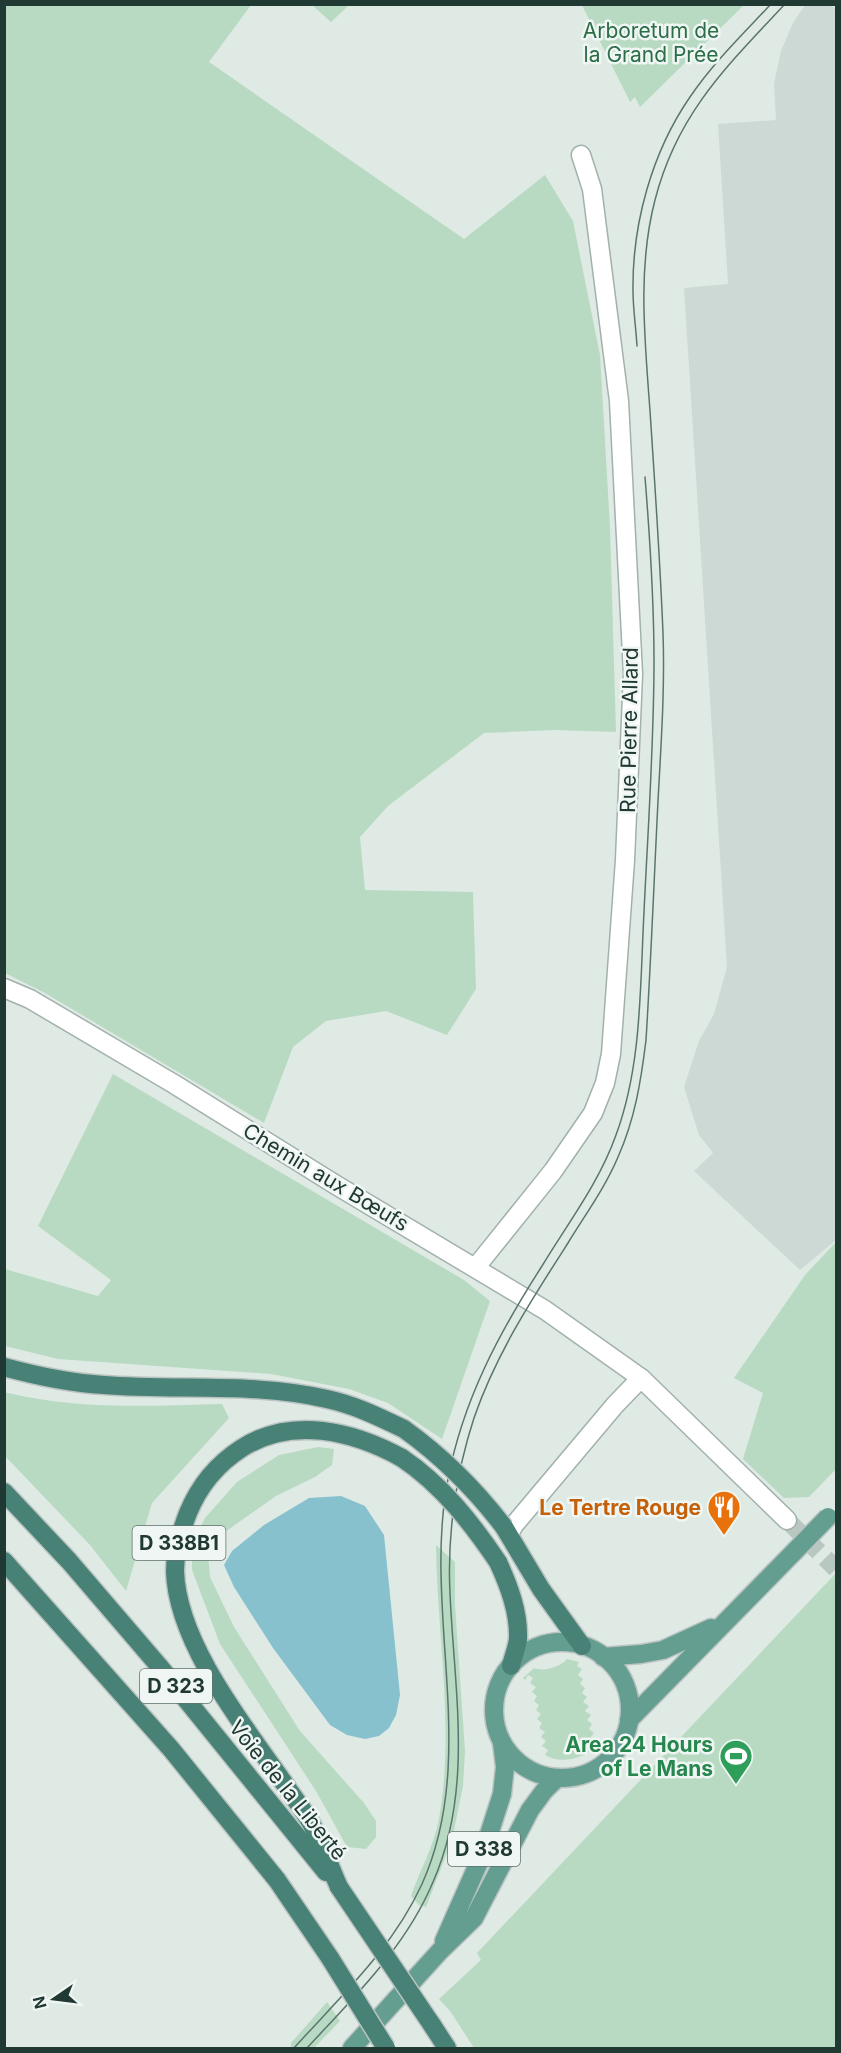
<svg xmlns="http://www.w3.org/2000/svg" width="841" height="2053" viewBox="0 0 841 2053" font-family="Inter,sans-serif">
<rect width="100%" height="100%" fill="#dfeae5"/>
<path fill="#cdd9d4" d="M805,5H829L836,8V1240L800,1270L694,1171L713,1153L699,1135L684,1087L699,1041L714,1014L727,967L684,288L728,284L718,124L776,120L774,84L781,51L793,23Z"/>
<g fill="#b8dac2">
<path d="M4,5H251L209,62L464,239L545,175L573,221L600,355L610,527L616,732L554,730L484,733L388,806L360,837L365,890L473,892L476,989L447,1035L386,1011L326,1021L293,1047L264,1123L45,993L5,973Z"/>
<path d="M312,5H349L331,22Z"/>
<path d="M582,5H744L640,107L635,97L630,102Z"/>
<path d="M113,1074L464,1280L490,1301L442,1439L388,1403L349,1389L271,1374L58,1359L5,1346V1269L98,1296L111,1280L38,1226Z"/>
<path d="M836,1242V1469L809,1497L784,1498L743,1459L763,1393L734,1378L805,1275Z"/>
<path d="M4,1392C75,1410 150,1406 222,1404L229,1418L152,1503L126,1591L90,1545L5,1456Z"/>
<path d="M318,1447L334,1449L332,1465L315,1477L276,1496L225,1532L208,1553L210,1577L234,1627L300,1731L364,1803L376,1821V1837L366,1849L347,1847L316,1791L220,1644L192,1570V1545L205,1518L237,1482L279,1455Z"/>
<path d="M436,1545L455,1562V1605L465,1751L463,1786L452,1840L426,1907L419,1905L411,1896C420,1870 434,1846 439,1819C455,1728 437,1636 436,1545Z"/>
<path d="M836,1573V2048H474L450,2011L439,1999L481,1960L477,1953Z"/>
<path d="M567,1659L579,1662L577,1666L582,1669L578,1675L583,1679L580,1684L585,1688L582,1693L587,1697L583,1702L589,1706L585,1711L591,1715L587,1720L592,1724L589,1729L594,1733L590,1738L595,1741L592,1747L594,1749C581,1759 559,1764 545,1755L548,1750L542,1746L546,1741L541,1737L545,1732L539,1728L542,1723L537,1719L541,1714L536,1710L539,1705L534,1701L537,1696L532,1692L536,1687L530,1683L533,1678L528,1675L525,1680L523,1678L534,1668C543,1672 560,1667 567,1659Z"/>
<path d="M327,2002L340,2021L314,2048H291V2043Z"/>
</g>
<path fill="#88c1ce" d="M341,1496L365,1506L384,1535L400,1695L396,1715L389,1728L379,1736L365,1739L347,1735L330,1725L273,1648L234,1587L224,1565L232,1551L264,1525L309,1498Z"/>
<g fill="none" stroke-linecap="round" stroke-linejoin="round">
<path stroke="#b9c7c1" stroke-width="18" stroke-dasharray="18 9" stroke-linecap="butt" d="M787,1520L836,1569"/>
<defs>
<g id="minor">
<path d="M4,988L30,999L174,1084L336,1185L545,1310L641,1378L787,1520"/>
<path d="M476,1267L553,1171L593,1113L605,1083L611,1054L625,860L633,674L619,401L592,189L581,155"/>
<path d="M509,1534L514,1525L615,1405L641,1378"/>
</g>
<g id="primary">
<circle cx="562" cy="1710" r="68"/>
<path d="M603,1657L641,1654L663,1650L711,1628"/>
<path d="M629,1720L793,1553"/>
<path d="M444,1941L483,1853L502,1794L505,1767L502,1743"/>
<path d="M352,2048L440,1951L474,1918L530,1810L544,1791L557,1778"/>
</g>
<g id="trunk">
<path d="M4,1367C37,1376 70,1383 104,1385C178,1391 254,1382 327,1399C355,1405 379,1417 404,1429"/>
<path d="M4,1492L69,1561L159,1666L326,1872"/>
<path d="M504,1527L541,1589L582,1646"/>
<path d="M4,1561L171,1749L277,1880L330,1958"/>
<path d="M498,1562C509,1586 519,1612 518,1639C517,1648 513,1657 511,1666"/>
<path d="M339,1887C330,1867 322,1844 312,1825C304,1810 293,1797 284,1783C244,1726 177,1643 175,1571C175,1552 181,1531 188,1513C199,1486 217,1464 242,1448C292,1416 353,1431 402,1458"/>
<path d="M432,2025L447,2048"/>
</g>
</defs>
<use href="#minor" stroke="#a2b1ac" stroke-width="21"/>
<use href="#primary" stroke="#bcc4c2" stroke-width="21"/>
<use href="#trunk" stroke="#bcc4c2" stroke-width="21"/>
<use href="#minor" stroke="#fff" stroke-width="18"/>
<use href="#primary" stroke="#649e91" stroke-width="18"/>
<use href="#trunk" stroke="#488176" stroke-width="18"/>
<g stroke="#5b756e" stroke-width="1.5">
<path d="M637,346C636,328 633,309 633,291C632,224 652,152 690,97C713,63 743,34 771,4"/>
<path d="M294,2048C340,1997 393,1948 422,1884C480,1755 422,1613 448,1479C463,1400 499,1333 542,1266C568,1223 599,1183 616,1135C642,1065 640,986 644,912C648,828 654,745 654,661C654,600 650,539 645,477"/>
<path d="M307,2048C354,1997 406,1947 433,1882C474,1789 454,1690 450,1593C447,1535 456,1473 474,1418C496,1354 532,1299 568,1243C585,1215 605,1188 618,1157C635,1119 641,1081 646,1040C651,960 654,881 658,801C661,745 665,689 663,633C660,559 655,485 650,411C645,341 637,269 655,200C677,114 726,67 785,4"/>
</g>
<defs>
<path id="primary-bridge" d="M793,1553L828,1517"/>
<g id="trunk-bridge">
<path d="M404,1429C443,1457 475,1489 504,1527"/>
<path d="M402,1458C442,1485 471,1522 498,1562"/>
<path d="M339,1887L432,2025"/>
<path d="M330,1958L386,2048"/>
</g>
</defs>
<use href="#primary-bridge" stroke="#bcc4c2" stroke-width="21" stroke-linecap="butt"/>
<use href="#trunk-bridge" stroke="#bcc4c2" stroke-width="21" stroke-linecap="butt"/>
<use href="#primary-bridge" stroke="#649e91" stroke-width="18"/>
<use href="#trunk-bridge" stroke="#488176" stroke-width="18"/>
</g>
<defs>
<symbol id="restaurant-pin" viewBox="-11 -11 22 30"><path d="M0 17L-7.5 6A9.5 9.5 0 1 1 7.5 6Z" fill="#e8710a" stroke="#eff6f3"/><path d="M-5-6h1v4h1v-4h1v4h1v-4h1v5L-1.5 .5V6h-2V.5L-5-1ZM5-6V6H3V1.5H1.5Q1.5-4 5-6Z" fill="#fff"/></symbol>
<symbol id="stadium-pin" viewBox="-11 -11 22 30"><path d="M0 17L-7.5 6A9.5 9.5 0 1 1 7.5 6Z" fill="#2e9e5b" stroke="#eff6f3"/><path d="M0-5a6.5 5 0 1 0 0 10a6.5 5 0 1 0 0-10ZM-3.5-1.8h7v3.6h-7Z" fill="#fff"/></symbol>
</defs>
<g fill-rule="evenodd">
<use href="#restaurant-pin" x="705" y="1488" width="38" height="52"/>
<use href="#stadium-pin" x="717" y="1737" width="38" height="52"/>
</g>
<g text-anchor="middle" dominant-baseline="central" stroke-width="5" stroke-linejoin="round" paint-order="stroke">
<g fill="#eff6f3" stroke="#5f726d" stroke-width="1.5">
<rect x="132.5" y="1526" width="93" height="34" rx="4.5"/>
<rect x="140" y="1669" width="72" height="34" rx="4.5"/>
<rect x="448" y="1832" width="72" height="34" rx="4.5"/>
</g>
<g font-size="20" font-weight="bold" fill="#213933">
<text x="179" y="1543">D 338B1</text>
<text x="176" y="1686">D 323</text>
<text x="484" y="1849">D 338</text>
</g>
<g font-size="21" fill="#2c6e48" stroke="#eff6f3">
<text x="651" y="30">Arboretum de<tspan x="651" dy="24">la Grand Prée</tspan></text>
</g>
<g font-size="21" fill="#213933" stroke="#eff6f3">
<text transform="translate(629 730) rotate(-89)">Rue Pierre Allard</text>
<text transform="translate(326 1177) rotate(31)">Chemin aux Bœufs</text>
<text transform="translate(288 1790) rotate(51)">Voie de la Liberté</text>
</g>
<g font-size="21" font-weight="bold" fill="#c56008" stroke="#eff6f3" text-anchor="end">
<text x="701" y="1507">Le Tertre Rouge</text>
</g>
<g font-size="21" font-weight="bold" fill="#27864d" stroke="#eff6f3" text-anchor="end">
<text x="713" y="1744">Area 24 Hours<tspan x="713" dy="24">of Le Mans</tspan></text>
</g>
</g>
<rect width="841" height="2053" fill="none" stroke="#213933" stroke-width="12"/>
<g transform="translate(54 1999) rotate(256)" stroke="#eff6f3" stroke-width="4.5" paint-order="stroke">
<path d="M0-4.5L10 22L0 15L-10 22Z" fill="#213933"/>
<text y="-9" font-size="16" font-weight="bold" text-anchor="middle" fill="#213933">N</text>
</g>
</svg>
